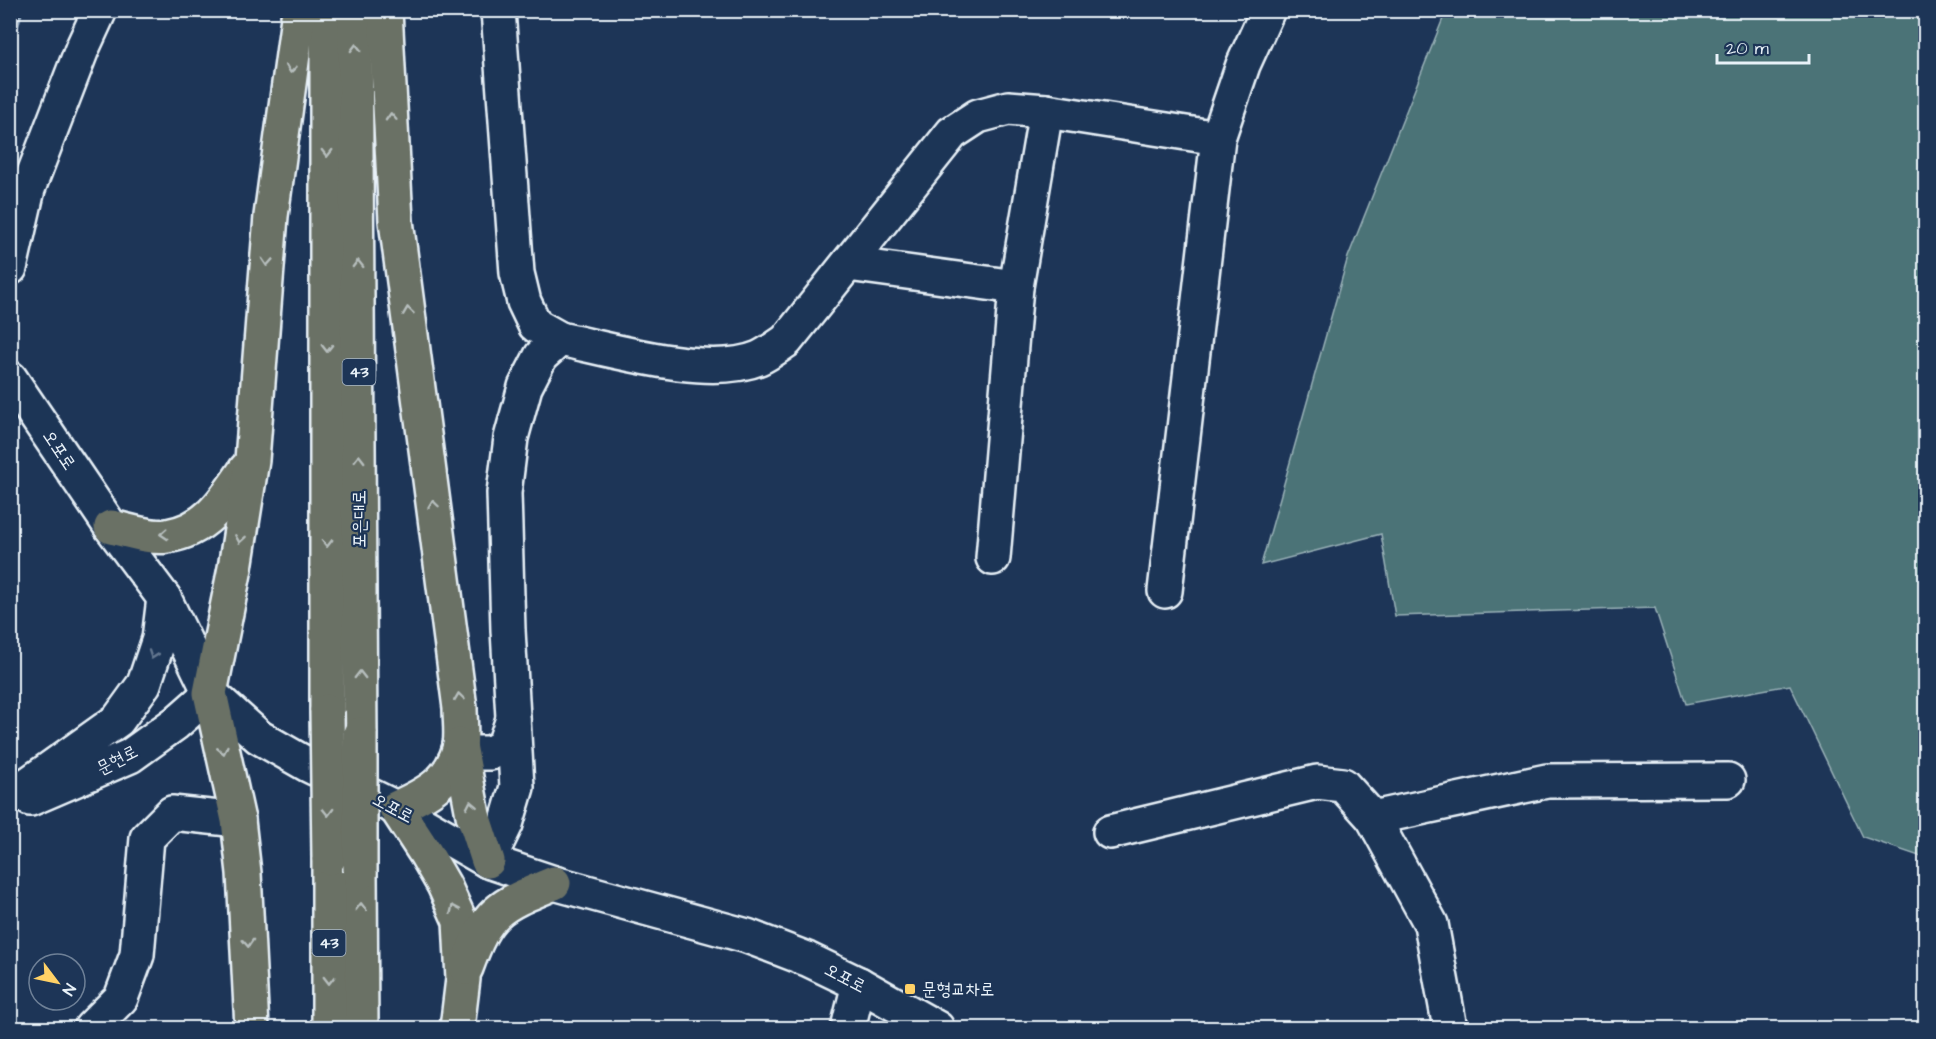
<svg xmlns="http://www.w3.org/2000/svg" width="1936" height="1039" viewBox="0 0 1936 1039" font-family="'Architects Daughter','Poor Story',sans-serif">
<rect width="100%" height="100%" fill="#1d3557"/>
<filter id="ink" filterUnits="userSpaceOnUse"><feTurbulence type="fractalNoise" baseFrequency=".0167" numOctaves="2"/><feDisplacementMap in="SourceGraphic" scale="12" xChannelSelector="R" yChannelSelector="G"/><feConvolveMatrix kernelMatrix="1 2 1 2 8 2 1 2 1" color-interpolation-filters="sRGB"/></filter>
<g filter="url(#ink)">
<path fill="#4c7377" stroke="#9ab2b8" stroke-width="1.5" d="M1446,11H1925V858L1863,837L1790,685L1686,704L1655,608L1395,616L1381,534L1261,565L1348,257Z"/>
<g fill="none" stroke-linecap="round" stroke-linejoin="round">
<path stroke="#89a1ba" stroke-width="9" d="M10,41L19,10"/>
<defs>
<g id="minor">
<path d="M848,264L1016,287"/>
<path d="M10,268L28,189L82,49L100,10"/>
<path d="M560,339C613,350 709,379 759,358C768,354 777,347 786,341L952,133L978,116L1008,108L1046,111L1218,138"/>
<path d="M10,378L111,527L164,598L210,693L259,737L308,765L396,808L488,861L554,883L747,936L807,959L859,984L937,1028"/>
<path d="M993,558L1016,287L1046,111"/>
<path d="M1165,591L1218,138L1243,65L1268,10"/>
<path d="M460,745L473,753H491L504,745L513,719"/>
<path d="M10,797L118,720L144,684L159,639L164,598"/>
<path d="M30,799L130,756L176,723L210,693"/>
<path d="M1373,818L1547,781L1728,780"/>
<path d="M1110,832L1317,782L1343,785L1373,818L1431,924L1450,1028"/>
<path d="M488,861L506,824L517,787L508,630L504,493L511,438L525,387L541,356L560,339L535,325L524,302L517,273L498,10"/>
<path d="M91,1028L121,998L137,955L147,838L172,813L238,820"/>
<path d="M848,1028L859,984"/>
</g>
<g id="highway">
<path d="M327,10V711"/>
<path d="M355,10L360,734"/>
<path d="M385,10L396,221L460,708C460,720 462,734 460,746C451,782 427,794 396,808L426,854L444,885L460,921L463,979L457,1028"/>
<path d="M111,527C126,530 151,539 167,536C207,530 225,500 246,469"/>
<path d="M460,745L473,815L488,861"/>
<path d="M360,872L361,1028"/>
<path d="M466,968C487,910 498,906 554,883"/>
<path d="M252,1028L244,873L238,820L210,693L235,568L252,460L271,216L299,10"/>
<path d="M329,1028V858"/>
</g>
</defs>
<use href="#minor" stroke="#e8f1f8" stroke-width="38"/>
<use href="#highway" stroke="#e8f1f8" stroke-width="38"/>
<use href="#minor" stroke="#1d3557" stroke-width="33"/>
<use href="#highway" stroke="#6b7165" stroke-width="33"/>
<defs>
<g id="highway-bridge">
<path d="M327,711L329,858"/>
<path d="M360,734V872"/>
</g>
</defs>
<use href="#highway-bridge" stroke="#e8f1f8" stroke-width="38" stroke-linecap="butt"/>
<use href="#highway-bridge" stroke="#6b7165" stroke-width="33"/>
</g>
<defs><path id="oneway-chevron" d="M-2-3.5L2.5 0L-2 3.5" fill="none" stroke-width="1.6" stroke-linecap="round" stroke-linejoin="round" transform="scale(1.5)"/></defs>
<g stroke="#b6bebd">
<use href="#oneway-chevron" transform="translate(356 48) rotate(-91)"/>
<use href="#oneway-chevron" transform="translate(291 69) rotate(97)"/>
<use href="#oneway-chevron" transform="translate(391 117) rotate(-93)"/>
<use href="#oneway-chevron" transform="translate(327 153) rotate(90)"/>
<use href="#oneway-chevron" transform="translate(267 262) rotate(94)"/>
<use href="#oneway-chevron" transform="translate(358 264) rotate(-91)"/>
<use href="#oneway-chevron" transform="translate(408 311) rotate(-98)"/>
<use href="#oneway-chevron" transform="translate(327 348) rotate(90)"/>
<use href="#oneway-chevron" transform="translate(359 459) rotate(-90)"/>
<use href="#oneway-chevron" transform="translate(433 504) rotate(-98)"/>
<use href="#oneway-chevron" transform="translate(164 534) rotate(176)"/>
<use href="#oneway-chevron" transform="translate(240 539) rotate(99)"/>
<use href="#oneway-chevron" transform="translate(327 543) rotate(90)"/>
<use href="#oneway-chevron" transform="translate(360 675) rotate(-90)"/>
<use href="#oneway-chevron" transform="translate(459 697) rotate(-98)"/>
<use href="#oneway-chevron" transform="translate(223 750) rotate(77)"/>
<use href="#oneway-chevron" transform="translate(471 805) rotate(-101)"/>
<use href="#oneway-chevron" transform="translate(328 812) rotate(89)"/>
<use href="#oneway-chevron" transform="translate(361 907) rotate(-90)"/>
<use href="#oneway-chevron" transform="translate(454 909) rotate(-114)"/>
<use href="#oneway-chevron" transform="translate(248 943) rotate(87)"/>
<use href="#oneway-chevron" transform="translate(329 980) rotate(90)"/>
</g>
<use stroke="#64778f" href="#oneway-chevron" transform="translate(153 655) rotate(109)"/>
</g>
<rect fill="#ffd166" stroke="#1d3557" stroke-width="2" x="904" y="983" width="12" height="12" rx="3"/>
<g text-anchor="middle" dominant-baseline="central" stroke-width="4.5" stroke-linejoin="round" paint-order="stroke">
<g fill="#1d3557" stroke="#abb9c8" stroke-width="1.5">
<rect x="342.5" y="359" width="33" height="26" rx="4.5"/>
<rect x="312.5" y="930" width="33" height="26" rx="4.5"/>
</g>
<g font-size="16" font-weight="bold" fill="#e8f1f8">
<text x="359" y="372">43</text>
<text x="329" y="943">43</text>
</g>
<g font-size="18" fill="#e8f1f8" stroke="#1d3557">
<text transform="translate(59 450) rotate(56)">오포로</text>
<text transform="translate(359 519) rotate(-90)">포은대로</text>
<text transform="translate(117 760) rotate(-27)">문현로</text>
<text transform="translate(393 808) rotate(28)">오포로</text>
<text transform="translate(845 978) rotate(27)">오포로</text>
</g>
<g font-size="18" fill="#e8f1f8" stroke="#1d3557" text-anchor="start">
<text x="922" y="989">문형교차로</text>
</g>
</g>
<rect width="1936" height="1039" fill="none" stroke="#1d3557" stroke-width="36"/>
<rect x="18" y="18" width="1900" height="1003" fill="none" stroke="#e8f1f8" stroke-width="2" filter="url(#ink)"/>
<g transform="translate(57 982) rotate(122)"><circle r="28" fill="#1d3557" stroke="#6e8097" stroke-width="1.5"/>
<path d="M0-4.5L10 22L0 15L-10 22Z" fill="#ffd166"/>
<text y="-9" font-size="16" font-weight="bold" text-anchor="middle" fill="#e8f1f8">N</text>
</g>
<path d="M1717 54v9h92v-9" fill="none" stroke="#e8f1f8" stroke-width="3"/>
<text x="1726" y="54" font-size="18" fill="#e8f1f8" stroke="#1d3557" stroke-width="4.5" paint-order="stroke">20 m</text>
</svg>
